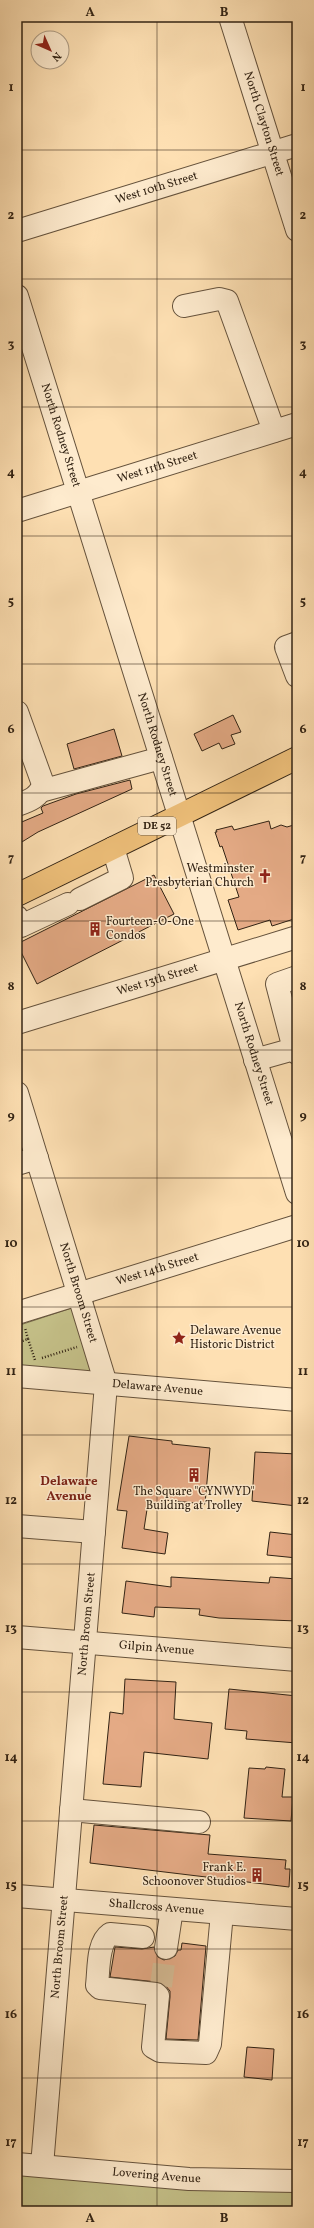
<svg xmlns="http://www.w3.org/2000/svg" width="314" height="2228" viewBox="0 0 314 2228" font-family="Vollkorn,serif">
<rect width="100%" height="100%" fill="#fee0b3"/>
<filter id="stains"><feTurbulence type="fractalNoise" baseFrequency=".005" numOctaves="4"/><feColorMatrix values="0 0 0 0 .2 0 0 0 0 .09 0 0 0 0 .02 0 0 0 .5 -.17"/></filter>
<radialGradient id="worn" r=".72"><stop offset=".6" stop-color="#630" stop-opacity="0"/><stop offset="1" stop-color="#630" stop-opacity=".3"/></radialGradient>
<g fill="#c5c189" stroke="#7c724e">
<path d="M93,1301L100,1378L17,1365V1326Z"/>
<path d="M17,2164L297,2181V2211H17Z"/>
</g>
<g fill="#e4aa85" stroke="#322314">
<path d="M233,715L241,732L231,735L235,744L222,749L219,743L202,751L194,734Z"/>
<path d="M114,729L122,756L74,769L67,744Z"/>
<path d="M130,780L132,789L38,832L17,845V824L43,813L41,808L43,806L76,794Z"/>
<path d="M269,821L271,829L281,825L287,827L297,824V918L272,926L270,920L238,930L228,900L239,897L222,846L220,847L215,832H217L216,830L232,826L234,830Z"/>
<path d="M154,875L174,914L37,984L17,944Z"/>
<path d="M129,1436L172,1441V1444L210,1448L205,1504L164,1500L163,1506L148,1503L144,1529L168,1533L165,1554L122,1548L127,1511L117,1510Z"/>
<path d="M255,1452L297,1454V1506L252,1501Z"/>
<path d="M270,1532L297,1535V1558L267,1555Z"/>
<path d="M171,1577L269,1583L270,1577L297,1579V1621L219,1618L199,1615L200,1609L155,1607L154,1617L122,1613L126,1581L171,1587Z"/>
<path d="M125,1679L176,1682L174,1719L212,1723L208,1759L144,1752L141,1787L103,1784L110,1712L123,1714Z"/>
<path d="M229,1689L297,1696V1743L246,1739L247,1731L225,1729Z"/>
<path d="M266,1767L285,1769L282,1797H293L291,1821L244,1818L249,1768L265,1769Z"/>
<path d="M94,1825L210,1835L208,1854L286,1860L285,1869H290L289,1887L90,1863Z"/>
<path d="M182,1943L206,1946L198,2040L166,2039L170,1997V1991L165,1985L157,1982L110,1977L115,1947L142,1949L154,1947L158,1957L164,1960L175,1956L178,1950H181Z"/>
<path d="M247,2047L274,2049L272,2080L244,2077Z"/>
</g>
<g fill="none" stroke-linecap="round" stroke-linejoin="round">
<path stroke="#d5ba93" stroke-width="22" stroke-dasharray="22 11" stroke-linecap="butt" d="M161,1986L166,1948"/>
<defs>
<g id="minor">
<path id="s1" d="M230,17L297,230"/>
<path id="s2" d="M17,231L297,145"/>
<path id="s3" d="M17,296L297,1193"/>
<path d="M184,306L219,299L227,301L274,431"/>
<path id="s4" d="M17,511L297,424"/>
<path d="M297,643L286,647L297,676"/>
<path d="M17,712L43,784C40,797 29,801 17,805"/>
<path d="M41,791L161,758"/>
<path d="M80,899L122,878L113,848"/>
<path d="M17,917L21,926L68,904"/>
<path id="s5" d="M17,1023L297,937"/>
<path d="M294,1049L277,984L297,977"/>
<path d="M255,1060L294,1049L297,1053"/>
<path id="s6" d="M17,1093L106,1384L42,2166"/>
<path d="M17,1164L37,1158"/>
<path id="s7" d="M17,1313L297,1226"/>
<path id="s8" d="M17,1376L297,1400"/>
<path d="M17,1526L94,1532"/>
<path id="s9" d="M17,1637L297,1660"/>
<path d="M71,1810L199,1822"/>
<path id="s10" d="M17,1896L297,1919"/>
<path d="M143,1937L110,1934C97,1943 99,1970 97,1985L100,1988L156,1994L158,1996L153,2047L160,2051L206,2053L210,2044L222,1913"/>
<path d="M166,1948L172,1909"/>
<path id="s11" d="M17,2164L189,2179L297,2181"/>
</g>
<path id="major" d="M17,895L297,758"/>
</defs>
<use href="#minor" stroke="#65523c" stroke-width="24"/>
<use href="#major" stroke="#322314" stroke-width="24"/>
<g stroke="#322314" stroke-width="2.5" stroke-dasharray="1 2" stroke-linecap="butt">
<path d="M28,1339L35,1360"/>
<path d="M17,1343L28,1339L25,1328"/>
<path d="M42,1358L77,1347"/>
</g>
<use href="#minor" stroke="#feebce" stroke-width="22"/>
<use href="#major" stroke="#efc07a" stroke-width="22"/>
</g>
<path fill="none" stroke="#322314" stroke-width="1" stroke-opacity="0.55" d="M157,17V2211M17,150H297M17,279H297M17,407H297M17,536H297M17,664H297M17,793H297M17,921H297M17,1050H297M17,1178H297M17,1307H297M17,1435H297M17,1564H297M17,1692H297M17,1821H297M17,1949H297M17,2078H297"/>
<defs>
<symbol id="church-bare" viewBox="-9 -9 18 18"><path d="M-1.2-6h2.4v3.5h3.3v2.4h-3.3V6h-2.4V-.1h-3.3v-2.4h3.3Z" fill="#8f2418" stroke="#feebce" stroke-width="2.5" paint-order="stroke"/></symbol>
<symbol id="building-bare" viewBox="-9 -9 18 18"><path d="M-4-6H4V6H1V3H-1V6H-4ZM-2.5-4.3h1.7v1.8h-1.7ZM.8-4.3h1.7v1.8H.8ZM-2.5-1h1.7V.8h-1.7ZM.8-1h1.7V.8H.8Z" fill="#8f2418" stroke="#feebce" stroke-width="2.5" paint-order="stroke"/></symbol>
<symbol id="sight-bare" viewBox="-9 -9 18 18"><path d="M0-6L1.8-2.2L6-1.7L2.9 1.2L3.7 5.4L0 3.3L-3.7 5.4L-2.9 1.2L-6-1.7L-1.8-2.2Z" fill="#8f2418" stroke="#feebce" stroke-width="2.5" paint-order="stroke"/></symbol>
</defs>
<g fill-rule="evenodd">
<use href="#church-bare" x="255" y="866" width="20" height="20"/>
<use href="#building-bare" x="85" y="919" width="20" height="20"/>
<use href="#sight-bare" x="169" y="1328" width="20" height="20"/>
<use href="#building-bare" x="184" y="1465" width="20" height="20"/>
<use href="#building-bare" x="247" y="1865" width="20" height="20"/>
</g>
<g text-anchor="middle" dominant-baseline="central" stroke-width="3" stroke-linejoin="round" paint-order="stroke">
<rect fill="#feebce" stroke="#6f5f4c" stroke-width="1" x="138" y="817" width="38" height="18" rx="3"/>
<g font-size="11" font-weight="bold" fill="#322314">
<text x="157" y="826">DE 52</text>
</g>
<g font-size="12" fill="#322314" stroke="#feebce">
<text stroke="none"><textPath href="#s1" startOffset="112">North Clayton Street</textPath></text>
<text stroke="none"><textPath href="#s2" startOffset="146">West 10th Street</textPath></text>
<text stroke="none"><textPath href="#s3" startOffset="146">North Rodney Street</textPath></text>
<text stroke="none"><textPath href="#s4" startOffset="147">West 11th Street</textPath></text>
<text stroke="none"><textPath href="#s3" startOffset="470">North Rodney Street</textPath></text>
<text stroke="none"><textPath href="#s5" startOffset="147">West 13th Street</textPath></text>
<text stroke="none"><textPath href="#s3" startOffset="794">North Rodney Street</textPath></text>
<text stroke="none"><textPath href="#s7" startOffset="147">West 14th Street</textPath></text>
<text stroke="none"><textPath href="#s6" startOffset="209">North Broom Street</textPath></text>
<text stroke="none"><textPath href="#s8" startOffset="141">Delaware Avenue</textPath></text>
<text transform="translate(87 1624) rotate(-85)">North Broom Street</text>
<text stroke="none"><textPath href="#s9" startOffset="140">Gilpin Avenue</textPath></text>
<text stroke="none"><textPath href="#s10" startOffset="140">Shallcross Avenue</textPath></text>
<text transform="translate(60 1947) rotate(-85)">North Broom Street</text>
<text stroke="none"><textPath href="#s11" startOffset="140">Lovering Avenue</textPath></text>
</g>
<g font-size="12" fill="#322314" stroke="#feebce" text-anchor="end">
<text x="254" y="869">Westminster<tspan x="254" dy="14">Presbyterian Church</tspan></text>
<text x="106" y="922" text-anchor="start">Fourteen-O-One<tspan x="106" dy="14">Condos</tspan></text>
<text x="190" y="1331" text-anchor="start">Delaware Avenue<tspan x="190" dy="14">Historic District</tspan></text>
<text x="194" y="1492" text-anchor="middle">The Square "CYNWYD"<tspan x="194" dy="14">Building at Trolley</tspan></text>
<text x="246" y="1868">Frank E.<tspan x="246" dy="14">Schoonover Studios</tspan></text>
</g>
<g font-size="13" font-weight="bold" fill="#7a1f14" stroke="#feebce">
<text x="69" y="1482">Delaware<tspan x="69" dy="15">Avenue</tspan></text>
</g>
</g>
<rect width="314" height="2228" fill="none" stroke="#fee0b3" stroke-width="44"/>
<g transform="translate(50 50) rotate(135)"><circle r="19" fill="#feebce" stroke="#ac9b84"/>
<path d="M0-3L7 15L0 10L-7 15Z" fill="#8f2418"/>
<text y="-6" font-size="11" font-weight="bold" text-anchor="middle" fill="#322314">N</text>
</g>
<rect x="22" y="22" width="270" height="2184" fill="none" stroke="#322314" stroke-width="1.5"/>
<g font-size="13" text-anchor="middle" font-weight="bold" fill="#322314">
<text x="90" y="16">A</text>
<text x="224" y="16">B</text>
<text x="11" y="91">1</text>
<text x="303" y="91">1</text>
<text x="11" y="219">2</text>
<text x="303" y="219">2</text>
<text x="11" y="348">3</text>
<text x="303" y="348">3</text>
<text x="11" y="476">4</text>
<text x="303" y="476">4</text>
<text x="11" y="605">5</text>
<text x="303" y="605">5</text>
<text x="11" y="733">6</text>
<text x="303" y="733">6</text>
<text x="11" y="862">7</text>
<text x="303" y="862">7</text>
<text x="11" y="990">8</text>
<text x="303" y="990">8</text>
<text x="11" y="1119">9</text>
<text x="303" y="1119">9</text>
<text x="11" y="1247">10</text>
<text x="303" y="1247">10</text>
<text x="11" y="1375">11</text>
<text x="303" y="1375">11</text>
<text x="11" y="1504">12</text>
<text x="303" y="1504">12</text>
<text x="11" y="1632">13</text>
<text x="303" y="1632">13</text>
<text x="11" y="1761">14</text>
<text x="303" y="1761">14</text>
<text x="11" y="1889">15</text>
<text x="303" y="1889">15</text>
<text x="11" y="2018">16</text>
<text x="303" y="2018">16</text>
<text x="11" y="2146">17</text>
<text x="303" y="2146">17</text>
<text x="90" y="2222">A</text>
<text x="224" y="2222">B</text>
</g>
<rect width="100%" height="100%" filter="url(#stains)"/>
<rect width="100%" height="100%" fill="url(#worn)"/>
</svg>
